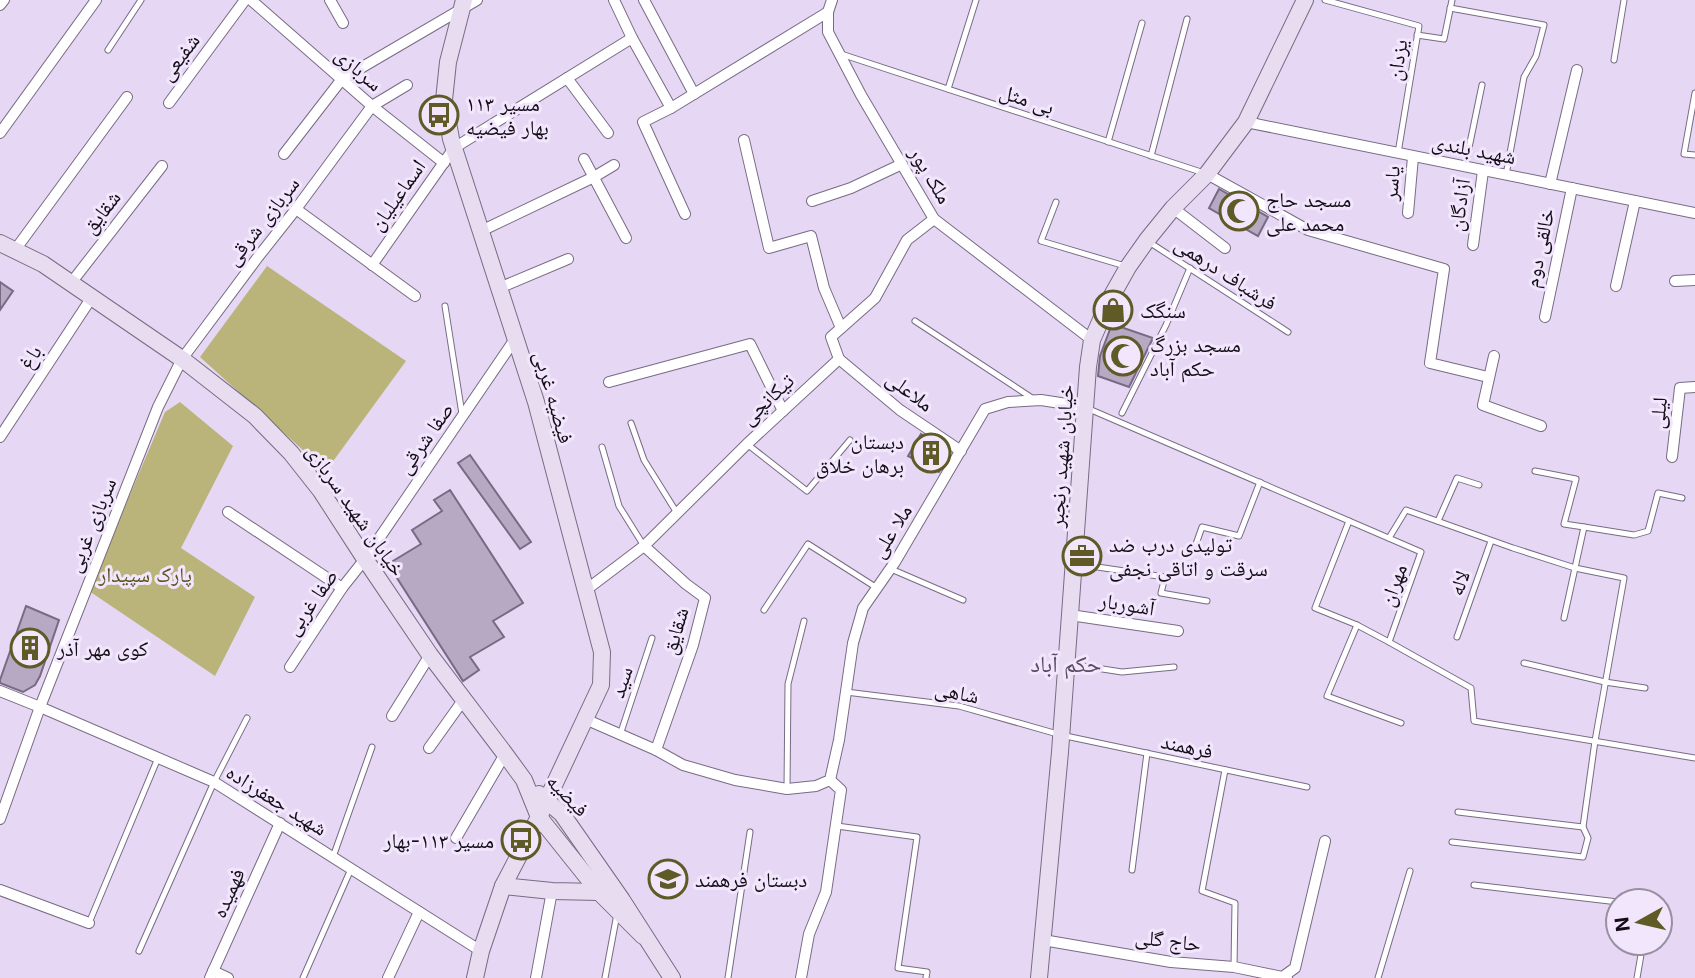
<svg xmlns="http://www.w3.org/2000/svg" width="1695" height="978" viewBox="0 0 1695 978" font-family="Inter,'Noto Naskh Arabic',sans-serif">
<rect width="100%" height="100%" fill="#e6d8f4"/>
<g fill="#bab47a">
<path d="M267,266L406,361L326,471L200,357Z"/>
<path d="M180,402L233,446L181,548L255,597L215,676L89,591L165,412Z"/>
</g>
<g fill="#b7a9c4" stroke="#776a83" stroke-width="2">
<path d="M1219,189L1268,217L1258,236L1209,208Z"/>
<path d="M0,282L13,291L0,310Z"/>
<path d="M1112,324L1153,338L1129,387L1098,376L1100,356Z"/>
<path d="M921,434L950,453L939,472L908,456Z"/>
<path d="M470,455L531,542L520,549L458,463Z"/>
<path d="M450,490L523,603L493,621L504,637L470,657L479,670L463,681L388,564L421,544L412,530L442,511L434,500Z"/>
<path d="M26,606L59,620L40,676L35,685L23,692L0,683V680Z"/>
</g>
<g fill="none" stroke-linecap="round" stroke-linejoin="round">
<defs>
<g id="lane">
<path d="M1325,0L1419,26L1398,153"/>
<path d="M1450,8L1544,25L1536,56L1524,77L1506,175"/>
<path d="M1417,35L1444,39L1452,0"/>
<path d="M108,50L141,0"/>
<path d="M841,54L1204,173"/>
<path d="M1614,60L1624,0"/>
<path d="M948,89L976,0"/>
<path d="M1695,93L1684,154L1695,155"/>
<path d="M1108,142L1142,23"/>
<path d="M1151,156L1187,19"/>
<path d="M1465,167L1482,85"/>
<path d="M1056,202L1041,241L1125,266"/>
<path d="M1149,242L1288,332"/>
<path d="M445,306L462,414"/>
<path d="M915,321L1032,398"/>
<path d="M1089,409L1421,552L1389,642L1471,688L1474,721L1695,758"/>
<path d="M1122,413L1166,325L1190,268"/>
<path d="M631,423L644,460L677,513"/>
<path d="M747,444L807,491L850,440"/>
<path d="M602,447L619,506L644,546"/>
<path d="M1535,471L1576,479L1564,524L1584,527L1564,618"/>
<path d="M1349,521L1315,608L1357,625L1389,642"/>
<path d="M1438,521L1457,478L1479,485"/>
<path d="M1584,527L1634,535L1648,531L1658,493L1682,498"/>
<path d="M1389,538L1406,510L1513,548L1575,568L1624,578L1595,741L1583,827L1458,812"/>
<path d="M1196,544L1202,527L1239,536L1260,482"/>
<path d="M1077,564L1165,577L1161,593L1207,601"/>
<path d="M891,569L963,600"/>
<path d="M764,610L808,544L877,588"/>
<path d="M1357,625L1327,696L1401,723"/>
<path d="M1457,637L1491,541"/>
<path d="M1524,663L1605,682L1645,688"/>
<path d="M1070,664L1122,672L1174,667"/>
<path d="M846,692L959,706L1061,735L1307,787"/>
<path d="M620,735L652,638"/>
<path d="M1225,770L1202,891L1235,903L1234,967"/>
<path d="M787,789L788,684L804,621"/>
<path d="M837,826L917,837L898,968L927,972L926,978"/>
<path d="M1452,842L1583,857L1588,838L1583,827"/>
<path d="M333,857L372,747"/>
<path d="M1132,870L1147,753"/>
<path d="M1474,885L1618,902"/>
<path d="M89,923L158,758"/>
<path d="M139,951L214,782L247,718"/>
<path d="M303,978L351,869"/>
<path d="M605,978L617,914"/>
<path d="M728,978L750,832"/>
<path d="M1378,978L1410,871"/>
<path d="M1637,978L1643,943"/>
</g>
<g id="street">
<path d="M251,0L372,106L444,163"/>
<path d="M330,0L343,23"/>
<path d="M614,0L632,38L671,108"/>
<path d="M644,0L694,94"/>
<path d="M832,0L828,12V32L861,95L934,219L1092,340"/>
<path d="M0,5L4,0"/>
<path d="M567,78L608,133"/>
<path d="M407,85L372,106L296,209L258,257L182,359L158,407L40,707L214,782L481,951"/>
<path d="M169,103L245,0"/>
<path d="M1246,122L1695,213"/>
<path d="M0,133L96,0"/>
<path d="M744,140L769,248L811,236L824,288L841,328"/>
<path d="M284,154L342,79L477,0"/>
<path d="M584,159L626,238"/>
<path d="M1207,174L1308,230L1444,269L1430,363L1488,377"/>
<path d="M1550,184L1577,70"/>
<path d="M812,201L851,188L902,164"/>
<path d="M1173,208L1225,248"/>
<path d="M296,209L415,296"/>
<path d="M1408,213L1413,157"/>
<path d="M685,214L643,122L671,108L828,12"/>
<path d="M934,219L907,240L875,298L831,337L839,359L900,410L961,451"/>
<path d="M481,231L594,177L614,165"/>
<path d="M1473,245L1483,171"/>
<path d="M15,250L127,97"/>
<path d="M372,265L454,148L632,38"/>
<path d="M1675,281L1695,280"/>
<path d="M71,283L162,166"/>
<path d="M1616,286L1635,201"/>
<path d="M499,288L568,259"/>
<path d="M1545,317L1572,188"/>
<path d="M1494,356L1483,405L1541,426"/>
<path d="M609,382L750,344L783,411"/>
<path d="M0,437L92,297"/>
<path d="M1672,457L1680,388L1695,387"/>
<path d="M228,512L342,588"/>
<path d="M644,546L686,584L705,598L693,645L656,750"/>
<path d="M586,590L644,546L747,444L839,359"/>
<path d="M1070,615L1178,631"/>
<path d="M290,667L342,588L365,559L515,339"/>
<path d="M0,691L40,707L0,819"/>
<path d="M392,716L430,655"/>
<path d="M585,719L656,750L683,765L735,780L787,789L816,786L830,780L839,740L853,643L863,608L895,562L985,409L1008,402L1041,400L1086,407"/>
<path d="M429,748L464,699"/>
<path d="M456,838L505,754"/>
<path d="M0,890L89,923"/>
<path d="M1043,940L1171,962L1234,967L1287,978"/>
<path d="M213,971L228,978"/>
<path d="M210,978L280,823"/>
<path d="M388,978L419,912"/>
<path d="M536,978L552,891"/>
<path d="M801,978L809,934L826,892L841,790L830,780"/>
<path d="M1281,978L1295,968L1325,841"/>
</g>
<g id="secondary">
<path d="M464,0L448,62L444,100L451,139L536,402L602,652L601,685L539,817L503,886L481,951L475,978"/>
<path d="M0,243L43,264L182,359L255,416L291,453L321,491L365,559L430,655L505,754L524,780L539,817L599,892L643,936"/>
<path d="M539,794L562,814L622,900L672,978"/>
<path d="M503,886L552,891L599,892"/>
<path d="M1039,978L1060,752L1088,367L1092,340L1110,299L1128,267L1147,240L1173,208L1207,174L1246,122L1305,0"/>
</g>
</defs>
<use href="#lane" stroke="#786b84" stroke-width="7"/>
<use href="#street" stroke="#786b84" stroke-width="12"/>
<use href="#secondary" stroke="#786b84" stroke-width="18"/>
<use href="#lane" stroke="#fff" stroke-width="5"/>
<use href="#street" stroke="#fff" stroke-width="10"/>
<use href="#secondary" stroke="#e8ddf0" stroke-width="16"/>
</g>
<defs>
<symbol id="bus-ring" viewBox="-11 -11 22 22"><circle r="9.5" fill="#f2e6fd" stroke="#5f5a26" stroke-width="1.5"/><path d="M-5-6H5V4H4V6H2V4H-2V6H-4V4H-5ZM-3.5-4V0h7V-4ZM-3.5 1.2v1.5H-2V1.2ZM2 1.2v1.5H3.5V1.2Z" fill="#5f5a26"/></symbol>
<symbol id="mosque-ring" viewBox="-11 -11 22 22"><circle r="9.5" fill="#f2e6fd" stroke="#5f5a26" stroke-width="1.5"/><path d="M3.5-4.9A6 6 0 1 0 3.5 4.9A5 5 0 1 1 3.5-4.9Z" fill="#5f5a26"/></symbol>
<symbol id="shop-ring" viewBox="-11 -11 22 22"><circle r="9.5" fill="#f2e6fd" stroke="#5f5a26" stroke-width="1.5"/><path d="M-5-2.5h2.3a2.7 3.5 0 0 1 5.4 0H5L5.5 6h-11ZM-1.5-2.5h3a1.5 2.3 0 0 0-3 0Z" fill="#5f5a26"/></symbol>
<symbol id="building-ring" viewBox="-11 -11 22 22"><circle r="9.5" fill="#f2e6fd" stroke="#5f5a26" stroke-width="1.5"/><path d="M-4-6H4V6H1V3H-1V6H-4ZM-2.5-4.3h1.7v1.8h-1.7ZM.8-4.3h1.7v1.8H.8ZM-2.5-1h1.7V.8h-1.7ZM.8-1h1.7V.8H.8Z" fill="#5f5a26"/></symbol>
<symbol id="office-ring" viewBox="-11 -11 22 22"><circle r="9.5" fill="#f2e6fd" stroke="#5f5a26" stroke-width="1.5"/><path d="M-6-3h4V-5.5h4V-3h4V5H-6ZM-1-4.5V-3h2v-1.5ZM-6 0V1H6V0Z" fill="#5f5a26"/></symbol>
<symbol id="school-ring" viewBox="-11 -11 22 22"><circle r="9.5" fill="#f2e6fd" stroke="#5f5a26" stroke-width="1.5"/><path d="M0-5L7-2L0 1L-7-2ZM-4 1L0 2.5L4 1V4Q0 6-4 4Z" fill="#5f5a26"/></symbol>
</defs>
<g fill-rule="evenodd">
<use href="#bus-ring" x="417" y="93" width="44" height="44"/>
<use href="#mosque-ring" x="1217" y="189" width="44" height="44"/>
<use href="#shop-ring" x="1091" y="288" width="44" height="44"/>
<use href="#mosque-ring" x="1101" y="334" width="44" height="44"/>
<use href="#building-ring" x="909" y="431" width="44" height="44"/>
<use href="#office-ring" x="1060" y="534" width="44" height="44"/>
<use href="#building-ring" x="8" y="626" width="44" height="44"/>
<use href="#bus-ring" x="499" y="818" width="44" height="44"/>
<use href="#school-ring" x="646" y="857" width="44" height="44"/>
</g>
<g text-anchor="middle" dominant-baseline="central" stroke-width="6" stroke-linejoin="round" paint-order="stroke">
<g font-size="21" fill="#120d17" stroke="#f2e6fd">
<text transform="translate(179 57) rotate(-53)">شفیعی</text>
<text transform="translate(1397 60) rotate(-81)">یزدان</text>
<text transform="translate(359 69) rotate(41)">سربازی</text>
<text transform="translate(1027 99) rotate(18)">بی مثل</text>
<text transform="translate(1474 149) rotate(11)">شهید بلندی</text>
<text transform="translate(931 175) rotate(59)">ملک پور</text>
<text transform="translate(1391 183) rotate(-85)">یاسر</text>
<text transform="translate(397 195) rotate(-55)">اسماعیلیان</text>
<text transform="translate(1459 205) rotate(-82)">آزادگان</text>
<text transform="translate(101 212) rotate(-52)">شقایق</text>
<text transform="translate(262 221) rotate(-52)">سربازی شرقی</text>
<text transform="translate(1539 248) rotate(-78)">خالقی دوم</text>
<text transform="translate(1226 273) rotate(33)">فرشباف درهمی</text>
<text transform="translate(30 357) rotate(-57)">باغ</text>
<text transform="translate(910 391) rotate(37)">ملاعلی</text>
<text transform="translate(554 397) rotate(74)">فیضیه غربی</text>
<text transform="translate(767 399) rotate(-43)">تیکانچی</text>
<text transform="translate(1658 413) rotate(-84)">لیلی</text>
<text transform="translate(425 438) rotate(-55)">صفا شرقی</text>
<text transform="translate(1061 456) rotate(-86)">خیابان شهید رنجبر</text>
<text transform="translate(356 510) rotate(55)">خیابان شهید سربازی</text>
<text transform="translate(91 525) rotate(-68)">سربازی غربی</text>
<text transform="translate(891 531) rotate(-58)">ملا علی</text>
<text transform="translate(1459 583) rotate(-70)">لاله</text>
<text transform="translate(1393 585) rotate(-70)">مهران</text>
<text transform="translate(311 602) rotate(-55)">صفا غربی</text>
<text transform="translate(1127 604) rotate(9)">آشوربار</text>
<text transform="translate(675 631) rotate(-74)">شقایق</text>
<text transform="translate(621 682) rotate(-72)">سید</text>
<text transform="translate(957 692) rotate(11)">شاهی</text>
<text transform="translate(1187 746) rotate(12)">فرهمند</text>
<text transform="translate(568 795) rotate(46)">فیضیه</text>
<text transform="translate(277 800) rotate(32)">شهید جعفرزاده</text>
<text transform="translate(228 893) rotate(-66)">فهمیده</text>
<text transform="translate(1168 940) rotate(7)">حاج گلی</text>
</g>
<g font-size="21" fill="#120d17" stroke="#f2e6fd" text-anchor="start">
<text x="466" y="103">مسیر ۱۱۳<tspan x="466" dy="24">بهار فیضیه</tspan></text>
<text x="1266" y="199">مسجد حاج<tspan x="1266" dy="24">محمد علی</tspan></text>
<text x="1140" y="310">سنگک</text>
<text x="1150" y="344">مسجد بزرگ<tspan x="1150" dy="24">حکم آباد</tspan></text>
<text x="904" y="441" text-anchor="end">دبستان<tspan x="904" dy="24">برهان خلاق</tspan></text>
<text x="1109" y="544">تولیدی درب ضد<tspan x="1109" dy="24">سرقت و اتاقی نجفی</tspan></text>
<text x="57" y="648">کوی مهر آذر</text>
<text x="494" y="840" text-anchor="end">مسیر ۱۱۳-بهار</text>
<text x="695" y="879">دبستان فرهمند</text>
</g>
<g font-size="21" fill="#57511b" stroke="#f2e6fd">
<text x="145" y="574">پارک سپیدار</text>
</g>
<g font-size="23" fill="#574a62" stroke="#f2e6fd">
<text x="1066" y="664">حکم آباد</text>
</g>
</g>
<g transform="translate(1639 922) rotate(262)"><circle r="33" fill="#f2e6fd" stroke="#988fa1" stroke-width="2"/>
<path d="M0-5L12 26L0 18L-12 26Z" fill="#5f5a26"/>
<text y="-10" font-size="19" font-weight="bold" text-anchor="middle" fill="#120d17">N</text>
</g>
</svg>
